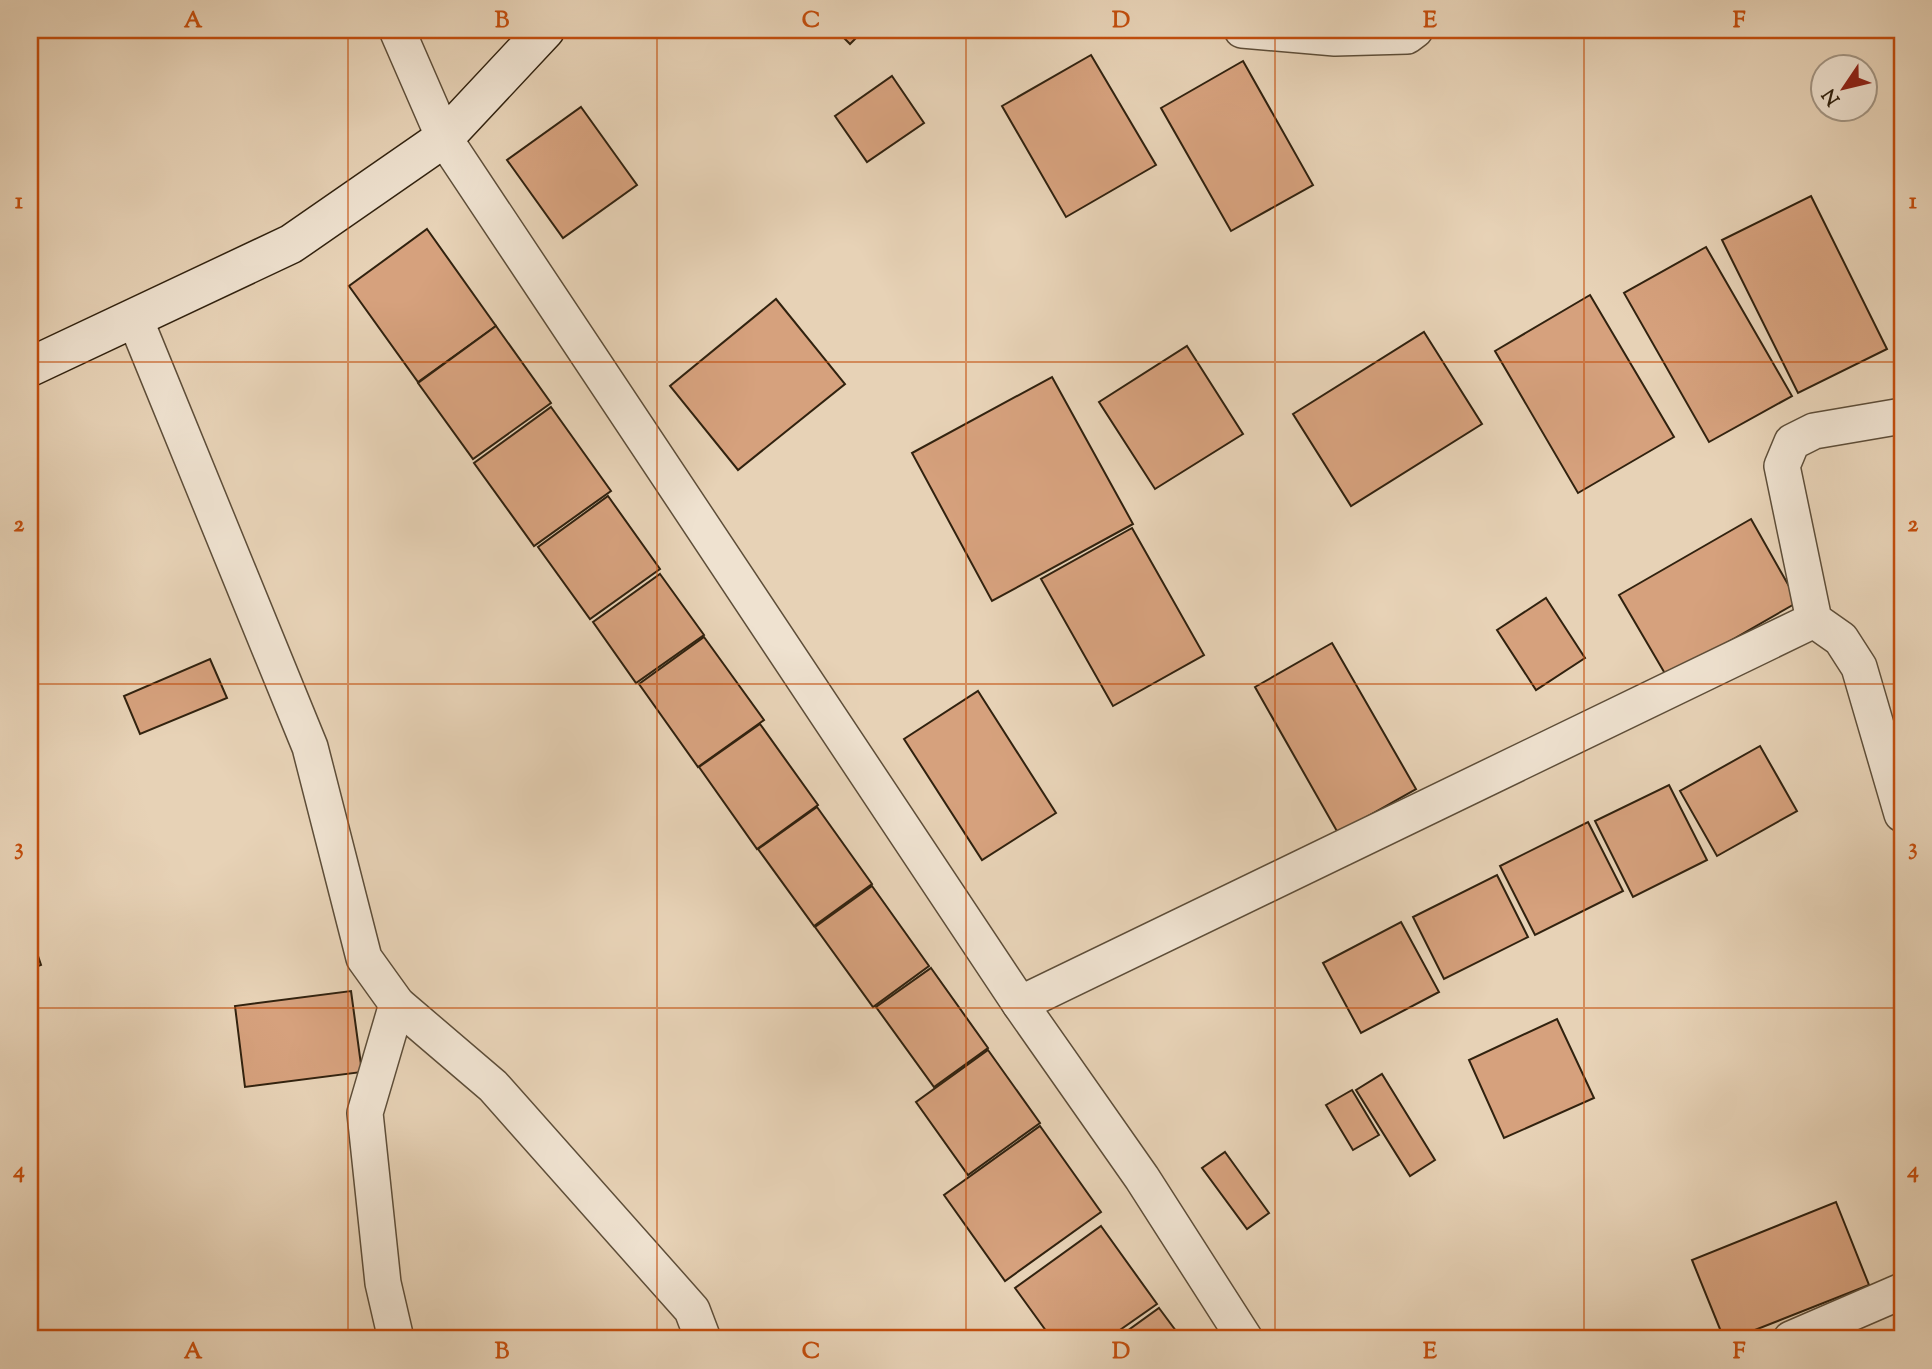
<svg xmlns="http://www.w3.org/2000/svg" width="1932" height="1369" viewBox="0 0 1932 1369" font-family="'Sorts Mill Goudy',serif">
<rect width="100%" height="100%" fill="#e7d2b6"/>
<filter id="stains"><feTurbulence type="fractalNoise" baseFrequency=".00286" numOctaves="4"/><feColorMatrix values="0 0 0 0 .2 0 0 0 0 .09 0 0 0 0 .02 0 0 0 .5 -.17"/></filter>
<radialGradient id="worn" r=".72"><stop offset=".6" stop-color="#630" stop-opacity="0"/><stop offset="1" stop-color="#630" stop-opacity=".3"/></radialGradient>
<g fill="#d6a17d" stroke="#31220f" stroke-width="2">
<path d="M836,30H864L850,44Z"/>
<path d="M1091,55L1156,165L1066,217L1002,106Z"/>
<path d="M1243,61L1313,185L1231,231L1161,108Z"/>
<path d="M892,76L924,123L867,162L835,116Z"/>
<path d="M581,107L637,185L563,238L507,160Z"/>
<path d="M1811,196L1887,349L1798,393L1722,240Z"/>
<path d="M427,229L496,326L418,382L349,286Z"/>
<path d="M1706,247L1792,396L1709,442L1624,293Z"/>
<path d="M1590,295L1674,437L1578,493L1495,351Z"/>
<path d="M776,299L845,384L738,470L670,386Z"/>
<path d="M496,326L551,403L473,459L418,383Z"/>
<path d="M1424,332L1482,424L1351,506L1293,414Z"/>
<path d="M1187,346L1243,434L1155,489L1099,402Z"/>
<path d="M1052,377L1133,524L992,601L912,453Z"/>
<path d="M551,407L611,491L534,546L474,463Z"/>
<path d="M608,496L660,569L590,619L538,547Z"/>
<path d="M1751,519L1798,602L1667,677L1619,595Z"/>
<path d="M1132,528L1204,655L1113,706L1041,579Z"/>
<path d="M660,574L704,635L636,683L593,622Z"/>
<path d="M1546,598L1585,658L1536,690L1497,630Z"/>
<path d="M704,637L764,720L698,767L639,684Z"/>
<path d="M1332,643L1416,789L1338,833L1255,687Z"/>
<path d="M210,659L227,698L140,734L124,696Z"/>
<path d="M978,691L1056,813L982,860L904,739Z"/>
<path d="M760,724L818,805L757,849L699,767Z"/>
<path d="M1760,746L1797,811L1717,856L1680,791Z"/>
<path d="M1669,785L1707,860L1633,897L1595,821Z"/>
<path d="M817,807L872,884L814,926L758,849Z"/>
<path d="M1588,822L1623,891L1535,935L1500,866Z"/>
<path d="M1497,875L1528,937L1444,979L1413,917Z"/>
<path d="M872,886L929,966L873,1007L815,927Z"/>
<path d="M1401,922L1439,992L1361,1033L1323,963Z"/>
<path d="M30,932L41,965L30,969Z"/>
<path d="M931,968L988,1048L934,1087L876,1007Z"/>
<path d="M351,991L362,1072L245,1087L235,1006Z"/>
<path d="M1557,1019L1594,1098L1504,1138L1469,1060Z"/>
<path d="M988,1050L1040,1123L968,1175L916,1102Z"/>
<path d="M1382,1074L1435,1160L1410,1176L1356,1090Z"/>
<path d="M1352,1090L1379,1135L1353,1150L1326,1105Z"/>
<path d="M1040,1126L1101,1212L1005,1281L944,1195Z"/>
<path d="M1225,1152L1269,1213L1247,1229L1202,1168Z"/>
<path d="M1836,1202L1869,1285L1732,1339H1724L1692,1260Z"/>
<path d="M1101,1226L1157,1304L1107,1339H1052L1015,1288Z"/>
<path d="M1159,1308L1182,1339H1116Z"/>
</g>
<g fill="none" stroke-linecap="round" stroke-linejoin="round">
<defs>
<g id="street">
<path d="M397,30L444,138L1020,1004L1142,1178L1245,1339"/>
<path d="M1242,30L1335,38L1407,36L1415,30"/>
<path d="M135,319L310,747L364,958L397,1004L493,1086L692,1310L703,1339"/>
<path d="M1902,416L1814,431L1792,442L1782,466L1814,620L1841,639L1859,667L1902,814"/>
<path d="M1020,1004L1814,620"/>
<path d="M396,1339L383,1283L365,1113L397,1004"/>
<path d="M1791,1339L1902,1291"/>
</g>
<path id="secondary" d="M30,367L291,244L444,138L545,30"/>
</defs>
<use href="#street" stroke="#5e4e39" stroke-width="38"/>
<use href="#secondary" stroke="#31220f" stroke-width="41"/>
<use href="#street" stroke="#efe2d0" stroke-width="35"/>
<use href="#secondary" stroke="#efe2d0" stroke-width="38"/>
</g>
<path fill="none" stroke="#c34e0d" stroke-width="2" stroke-opacity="0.55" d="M348,30V1339M657,30V1339M966,30V1339M1275,30V1339M1584,30V1339M30,362H1902M30,684H1902M30,1008H1902"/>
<rect width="1932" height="1369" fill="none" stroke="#e7d2b6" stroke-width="77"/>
<g transform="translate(1844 88) rotate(235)"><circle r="33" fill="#efe2d0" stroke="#a39583" stroke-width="2"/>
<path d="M0-5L12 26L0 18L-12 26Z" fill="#8f2418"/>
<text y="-10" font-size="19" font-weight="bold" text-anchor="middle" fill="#31220f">N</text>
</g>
<rect x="38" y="38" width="1856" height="1292" fill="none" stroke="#c34e0d" stroke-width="2.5"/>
<g font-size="23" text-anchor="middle" font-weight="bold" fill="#c34e0d">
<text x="193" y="27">A</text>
<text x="502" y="27">B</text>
<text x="811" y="27">C</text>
<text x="1121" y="27">D</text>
<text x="1430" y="27">E</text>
<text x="1739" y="27">F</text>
<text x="19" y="208">1</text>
<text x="1913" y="208">1</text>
<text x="19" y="531">2</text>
<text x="1913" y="531">2</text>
<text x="19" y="854">3</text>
<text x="1913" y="854">3</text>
<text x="19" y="1177">4</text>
<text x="1913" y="1177">4</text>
<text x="193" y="1358">A</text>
<text x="502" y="1358">B</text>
<text x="811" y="1358">C</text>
<text x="1121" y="1358">D</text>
<text x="1430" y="1358">E</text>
<text x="1739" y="1358">F</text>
</g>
<rect width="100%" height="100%" filter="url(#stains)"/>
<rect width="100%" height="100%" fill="url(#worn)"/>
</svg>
